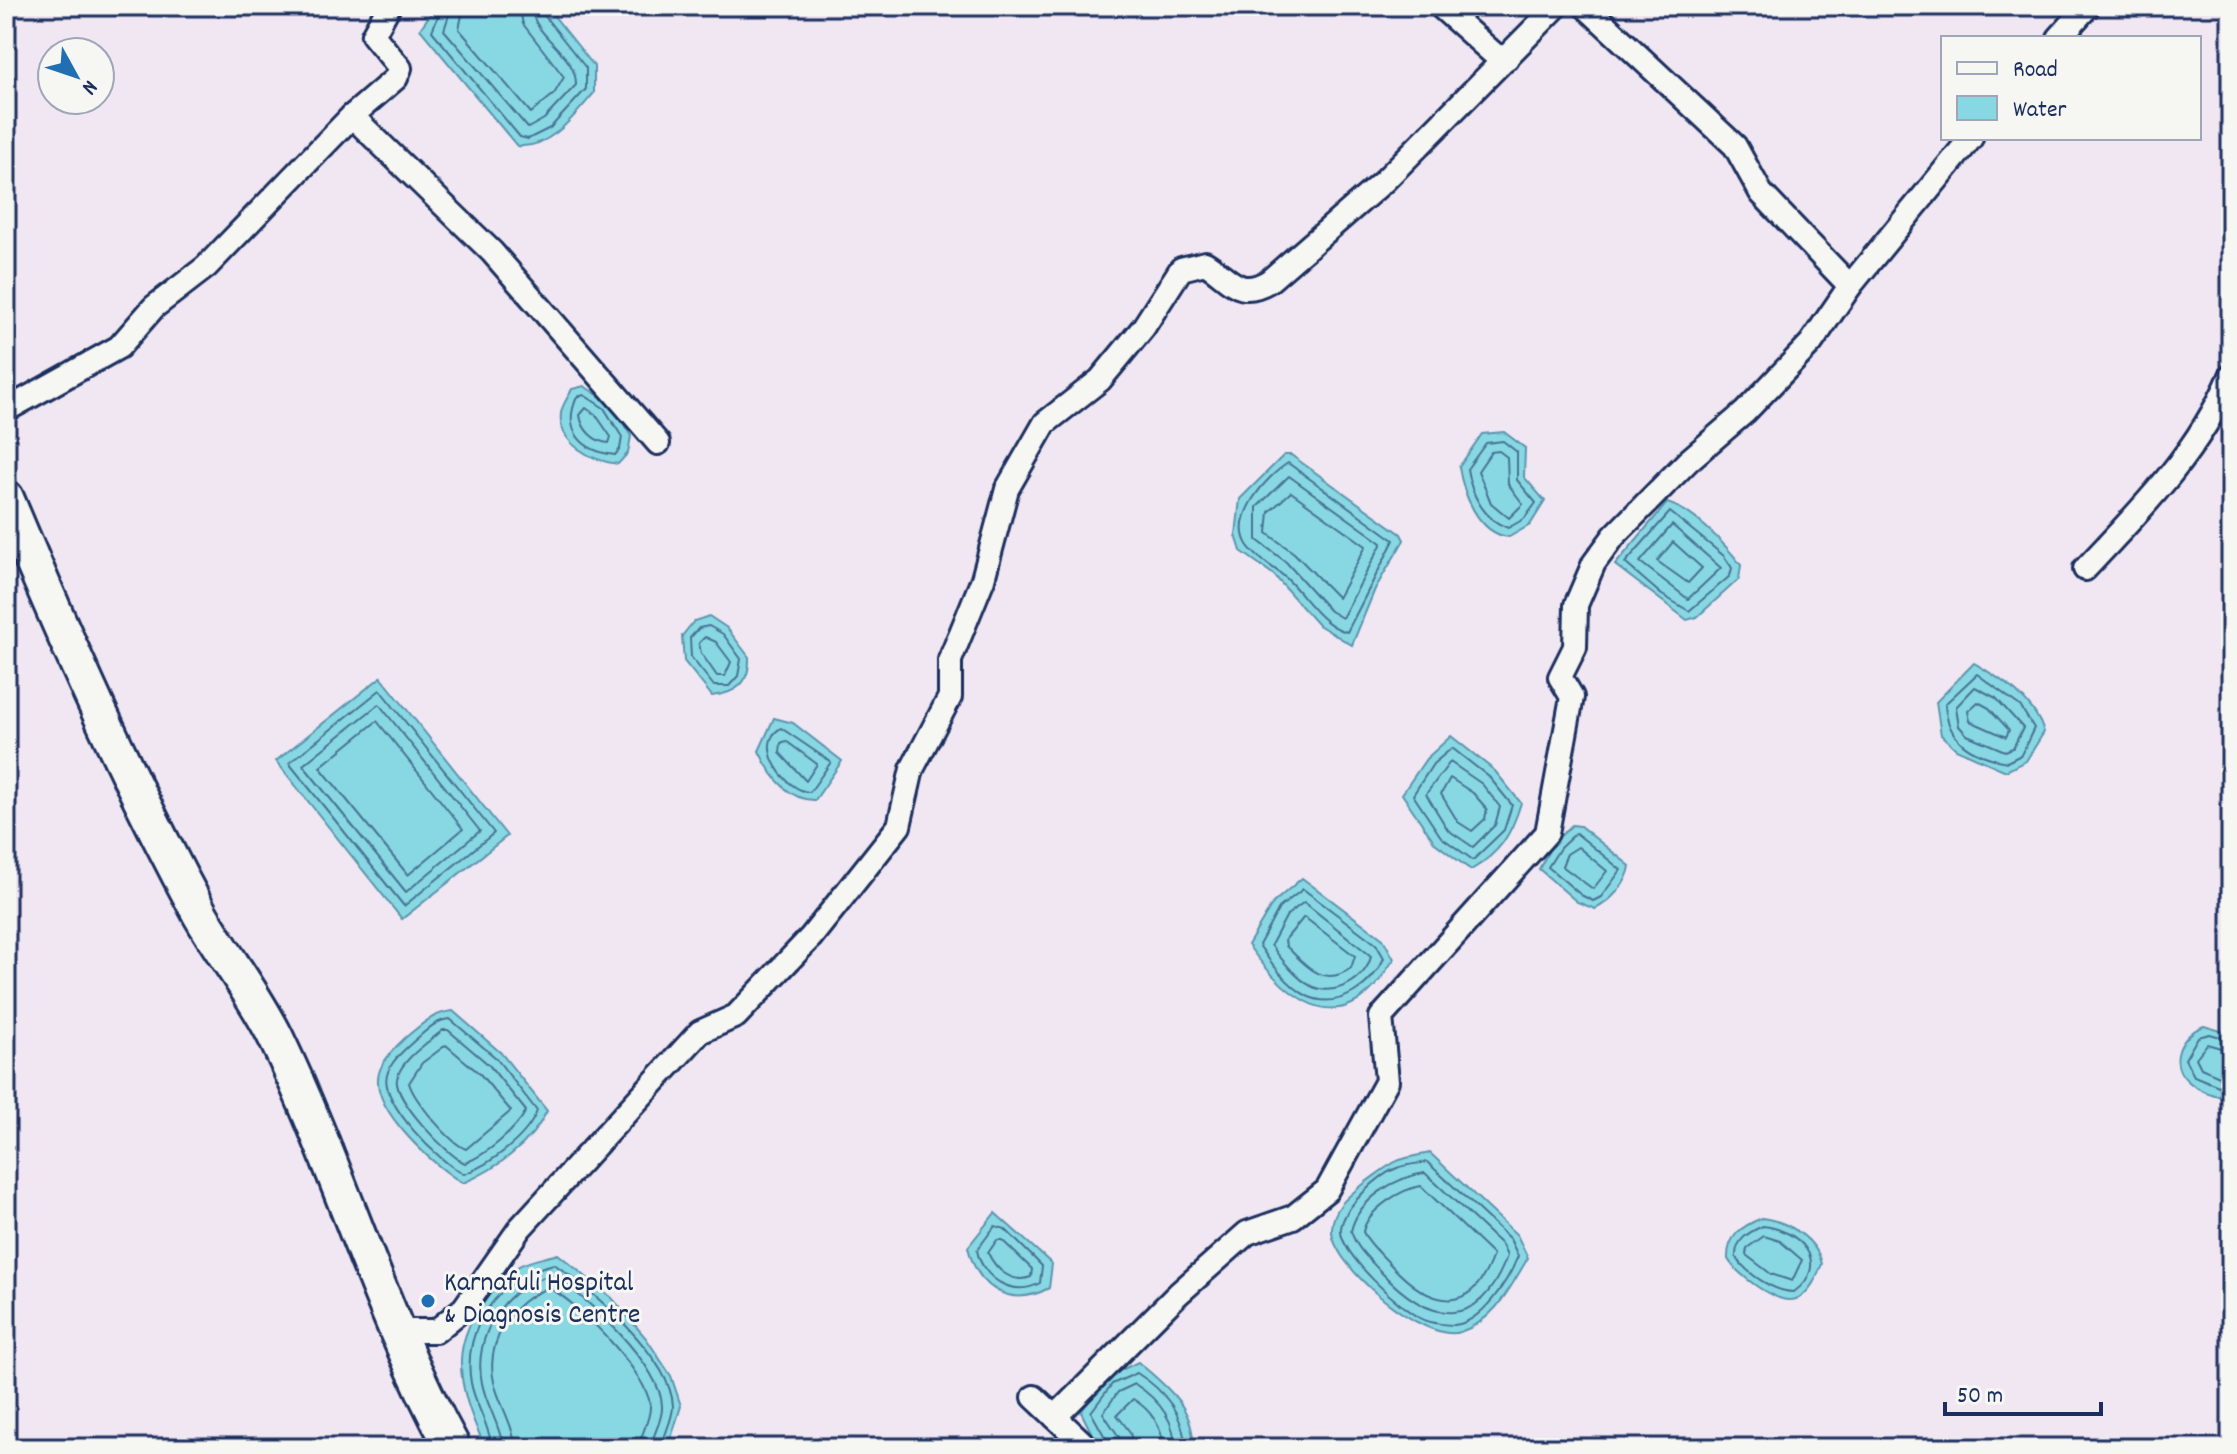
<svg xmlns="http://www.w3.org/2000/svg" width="2237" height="1454" viewBox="0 0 2237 1454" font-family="Dekko,sans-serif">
<rect width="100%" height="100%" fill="#f0e7f2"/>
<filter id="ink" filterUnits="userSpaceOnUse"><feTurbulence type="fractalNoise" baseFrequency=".0125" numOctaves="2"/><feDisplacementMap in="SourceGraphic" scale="16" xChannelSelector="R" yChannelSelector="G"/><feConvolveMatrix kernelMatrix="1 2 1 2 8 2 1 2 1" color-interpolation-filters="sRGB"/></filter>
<g filter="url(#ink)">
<g fill="#88d8e3" stroke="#5c94ae" stroke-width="2">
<path d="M436,6H546L594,66V93C574,116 550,149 517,146L420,29Z"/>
<path d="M584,386L610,403L631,436L628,453L618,464C593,461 557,444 561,413C562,405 569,396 572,389Z"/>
<path d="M1504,432L1525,448L1524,477L1545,501L1530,525L1509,537C1478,534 1463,493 1459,467L1482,434Z"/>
<path d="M1284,455H1291L1401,534L1404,540L1375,589L1352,645L1317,624L1274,575L1241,551L1236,535L1240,499Z"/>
<path d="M1667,503C1693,510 1725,544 1741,565L1739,579L1697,617L1687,620L1615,565Z"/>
<path d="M709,616L727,628L749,657C750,684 736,693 712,696L684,661L682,636L694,621Z"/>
<path d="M1974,663C2002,680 2033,698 2044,732L2026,761L2006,771L1956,749L1941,735L1936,702Z"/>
<path d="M381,677L507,836L402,919L276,761Z"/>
<path d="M774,718L793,723L842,761L815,800C788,801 770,774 759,751Z"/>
<path d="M1451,736L1495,771L1521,803C1511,835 1500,853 1471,870L1435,843L1402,794L1426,759Z"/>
<path d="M1572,825L1580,826L1630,866C1628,883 1610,902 1595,909L1577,902L1539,869L1553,843Z"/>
<path d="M1302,878L1383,939L1394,959C1387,969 1381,981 1372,989C1325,1038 1276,984 1248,945L1273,903Z"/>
<path d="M453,1011L501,1053L547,1111C531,1144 495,1170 463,1183C436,1168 369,1108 379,1073C382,1061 396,1046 405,1038C421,1025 432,1013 453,1011Z"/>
<path d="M2204,1026L2231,1034V1099C2217,1096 2200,1092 2189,1082C2166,1063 2181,1034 2204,1026Z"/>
<path d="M1430,1153L1517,1235L1528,1258C1510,1287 1496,1320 1460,1332C1425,1344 1330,1265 1332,1229C1333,1206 1350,1195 1366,1182C1396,1160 1393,1160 1430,1153Z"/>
<path d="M995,1213L1052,1264L1049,1288C1010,1309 977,1288 968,1247Z"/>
<path d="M1762,1218C1787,1221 1816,1238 1822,1264C1817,1276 1810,1294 1796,1299C1778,1306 1736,1274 1728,1259C1727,1236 1742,1226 1762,1218Z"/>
<path d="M558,1254L612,1298L646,1338L671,1376L681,1406L668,1448H486C473,1422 460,1389 461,1360C462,1328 489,1283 517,1267C529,1260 545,1258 558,1254Z"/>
<path d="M1138,1362C1167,1387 1195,1407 1193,1448H1107L1094,1438L1081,1412L1107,1377Z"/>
</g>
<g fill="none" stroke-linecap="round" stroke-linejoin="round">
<g stroke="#477393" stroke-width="2">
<path d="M442,6L432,31L520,137L528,139L550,128L586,89V68L543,14L541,6"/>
<path d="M452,6L444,30L528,128L544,119L576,85C577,53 533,38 531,6"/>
<path d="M464,6L459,29L531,113L554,94L564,77L523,24L519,6"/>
<path d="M584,395L604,408L622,437L620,449L615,455C581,451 562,430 577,397Z"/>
<path d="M586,408L596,415L611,437L609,443C594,442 582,430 580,415Z"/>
<path d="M1503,441L1517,452V480L1536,503L1524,519L1508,528C1484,520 1471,494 1467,469L1486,443Z"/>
<path d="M1499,451L1507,457L1508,484L1523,504L1509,518L1491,503L1478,471L1491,452Z"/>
<path d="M1288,463L1394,540L1347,632C1324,627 1307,600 1291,583C1279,569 1258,561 1248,546C1229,518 1266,477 1288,463Z"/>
<path d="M1289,476L1382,543L1342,618L1330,611L1286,562L1257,540V507Z"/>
<path d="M1291,492L1366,546L1338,598L1294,553L1267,533L1269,512Z"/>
<path d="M1670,512L1724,556L1732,568L1730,576L1689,611L1662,595L1625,563Z"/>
<path d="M1672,525L1721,568L1688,599L1640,562Z"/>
<path d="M1673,542L1702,568L1688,583L1657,561Z"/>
<path d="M709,626L723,634L741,659L738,676L729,686H714L691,657L690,638L699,628Z"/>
<path d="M705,637L716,642L731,662L725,676H717L701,653L699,643Z"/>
<path d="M1977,674L2020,706L2034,728L2021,755L2007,762C1972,755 1947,742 1945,704Z"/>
<path d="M1975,687L1996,698L2023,728L2013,748L2005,751L1967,735L1959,726L1956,707Z"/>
<path d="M380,690L494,833L404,906L289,763Z"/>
<path d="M1978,702L1989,708L2009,730L2006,737L1970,721L1968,711Z"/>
<path d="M379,704L480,831L406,892L303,765Z"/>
<path d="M377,721L463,829L408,875L320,767Z"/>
<path d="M781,728L831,762L810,792C786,792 752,744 781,728Z"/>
<path d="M786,741L817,764L806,781L780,753L781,743Z"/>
<path d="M1452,748L1489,777L1512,805L1504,830L1473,860L1441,837L1413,795L1433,764Z"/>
<path d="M1450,762L1482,784L1500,807L1495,825L1473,847L1448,830L1426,794Z"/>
<path d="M1450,778L1473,793L1487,809L1485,819L1472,831L1458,822L1441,794Z"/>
<path d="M1576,833L1621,870L1601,897L1593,901L1581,895L1548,867L1560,848Z"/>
<path d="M1578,847L1607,871L1593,889L1562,866L1567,854Z"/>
<path d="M1303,889L1376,944L1384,958C1372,985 1339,1011 1307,996C1289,987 1269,961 1259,945L1279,908Z"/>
<path d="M1304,902L1371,956C1367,979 1334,998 1311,986C1297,979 1280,958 1271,945L1287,915Z"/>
<path d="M1304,917L1355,956L1351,968C1323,989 1305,964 1286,946L1285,940Z"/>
<path d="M450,1019L496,1058L537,1111C527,1138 489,1165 464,1174C441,1164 379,1102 387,1075C390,1062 405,1049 414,1041C425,1032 435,1020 450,1019Z"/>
<path d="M443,1030H448L489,1065L526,1111C515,1131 486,1155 465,1163C448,1156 393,1099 397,1079C400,1060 429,1042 443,1030Z"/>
<path d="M2231,1040L2210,1034L2198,1037L2185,1059L2194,1076L2231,1091"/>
<path d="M446,1045L480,1074L511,1111L466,1149C450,1143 414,1100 409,1083L422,1063Z"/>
<path d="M2231,1051L2207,1044L2196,1058L2201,1068L2231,1081"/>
<path d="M1427,1162L1510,1239L1518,1256C1509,1279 1482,1323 1454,1325C1446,1325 1431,1323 1424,1320C1403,1312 1337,1251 1341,1228C1344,1207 1378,1175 1397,1168C1406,1164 1418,1164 1427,1162Z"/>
<path d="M1425,1173L1502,1245L1507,1256C1479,1333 1429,1324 1380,1271C1369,1259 1356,1248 1351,1231C1358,1200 1395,1177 1425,1173Z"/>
<path d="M1421,1186L1493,1255C1471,1318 1430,1307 1391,1265C1382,1255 1369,1244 1363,1232C1367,1210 1401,1189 1421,1186Z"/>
<path d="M995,1226L1005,1229L1042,1266L1040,1283C1014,1298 982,1279 977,1250Z"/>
<path d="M1763,1226C1798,1229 1833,1263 1794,1292C1774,1292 1747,1274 1736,1257C1735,1240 1749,1232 1763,1226Z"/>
<path d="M1764,1236L1780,1241L1802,1260L1792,1281L1771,1274L1746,1255L1747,1248Z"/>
<path d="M997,1240H1002L1032,1269L1031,1277C1012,1284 996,1270 988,1253Z"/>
<path d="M492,1448C490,1426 475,1405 471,1383C461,1327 501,1276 554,1264C590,1288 671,1358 673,1406C673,1420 663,1435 662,1448"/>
<path d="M503,1448C501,1426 486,1405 482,1383C472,1336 505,1286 551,1275C584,1293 661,1366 662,1406C663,1421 652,1434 651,1448"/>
<path d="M515,1448C514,1425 499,1404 494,1382C485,1343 512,1299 549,1288C578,1302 647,1373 650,1405C651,1420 640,1434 639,1448"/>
<path d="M1111,1448L1091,1412L1112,1384L1137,1373C1164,1390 1185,1415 1185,1448"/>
<path d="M1121,1448L1119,1437L1103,1413L1118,1392L1135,1384C1158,1399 1175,1420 1175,1448"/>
<path d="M1133,1448L1130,1432L1117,1415L1133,1399C1151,1410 1163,1427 1163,1448"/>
</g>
<defs>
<g id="street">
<path d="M1440,6L1495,55L1507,58"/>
<path d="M1585,6L1735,146L1761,193L1850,286"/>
<path d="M2059,38L2088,6"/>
<path d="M352,116L492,252L658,443"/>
<path d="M6,410L119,347L154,307L206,267L352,116L396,78L400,68L373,35L389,6"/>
<path d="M2085,569C2141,510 2199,451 2231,376"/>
<path d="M395,1331H436L464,1308L520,1228L700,1032L736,1016L811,937L899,826L912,769L950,697V660L983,579L1007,489L1045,423L1100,380L1143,328L1181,269L1205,263C1231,279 1238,299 1269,281L1384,181L1557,6"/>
<path d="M1034,1397L1088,1448"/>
<path d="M1055,1417L1178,1294L1247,1233L1293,1217L1327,1190L1387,1081L1381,1017L1547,833L1572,697L1560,677L1575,647L1576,605L1594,563L1614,536L1688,461L1745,412L1811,343L1850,286L1971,138"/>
</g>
<path id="primary" d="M6,498C65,639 127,780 200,914C224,956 255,995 276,1038C341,1173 381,1317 453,1448"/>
</defs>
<use href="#street" stroke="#1b2f5e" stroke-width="28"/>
<use href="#primary" stroke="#1b2f5e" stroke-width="40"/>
<use href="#street" stroke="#f6f6f2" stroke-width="22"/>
<use href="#primary" stroke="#f6f6f2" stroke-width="34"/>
</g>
</g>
<circle fill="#1f6fb2" stroke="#f6f6f2" stroke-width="3" cx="428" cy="1301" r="8"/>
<g text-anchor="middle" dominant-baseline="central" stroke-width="6" stroke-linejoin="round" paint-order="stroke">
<g font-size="28" fill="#1b2f5e" stroke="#f6f6f2" text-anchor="start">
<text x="444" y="1285">Karnafuli Hospital<tspan x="444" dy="32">&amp; Diagnosis Centre</tspan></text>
</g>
</g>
<rect width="2237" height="1454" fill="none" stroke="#f6f6f2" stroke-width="32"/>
<rect x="16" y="16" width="2205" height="1422" fill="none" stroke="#1b2f5e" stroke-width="3" filter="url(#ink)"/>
<rect x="1941" y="36" width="260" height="104" fill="#f6f6f2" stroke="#9ea6b7" stroke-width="2"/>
<rect x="1957" y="62" width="40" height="12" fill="#f6f6f2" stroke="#9ea6b7" stroke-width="2"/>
<text x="2013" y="76" font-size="24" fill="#1b2f5e">Road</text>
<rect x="1957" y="96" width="40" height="24" fill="#88d8e3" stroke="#9ea6b7" stroke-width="2"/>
<text x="2013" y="116" font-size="24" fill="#1b2f5e">Water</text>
<g transform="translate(76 76) rotate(130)"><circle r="38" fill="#f6f6f2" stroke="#9ea6b7" stroke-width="2"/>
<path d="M0-6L14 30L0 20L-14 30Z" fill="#1f6fb2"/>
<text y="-12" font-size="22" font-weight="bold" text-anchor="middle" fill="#1b2f5e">N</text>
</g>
<path d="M1945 1402v12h156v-12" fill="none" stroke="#1b2f5e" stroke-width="4"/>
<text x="1957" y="1402" font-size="24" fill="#1b2f5e" stroke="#f6f6f2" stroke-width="6" paint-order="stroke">50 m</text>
</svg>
